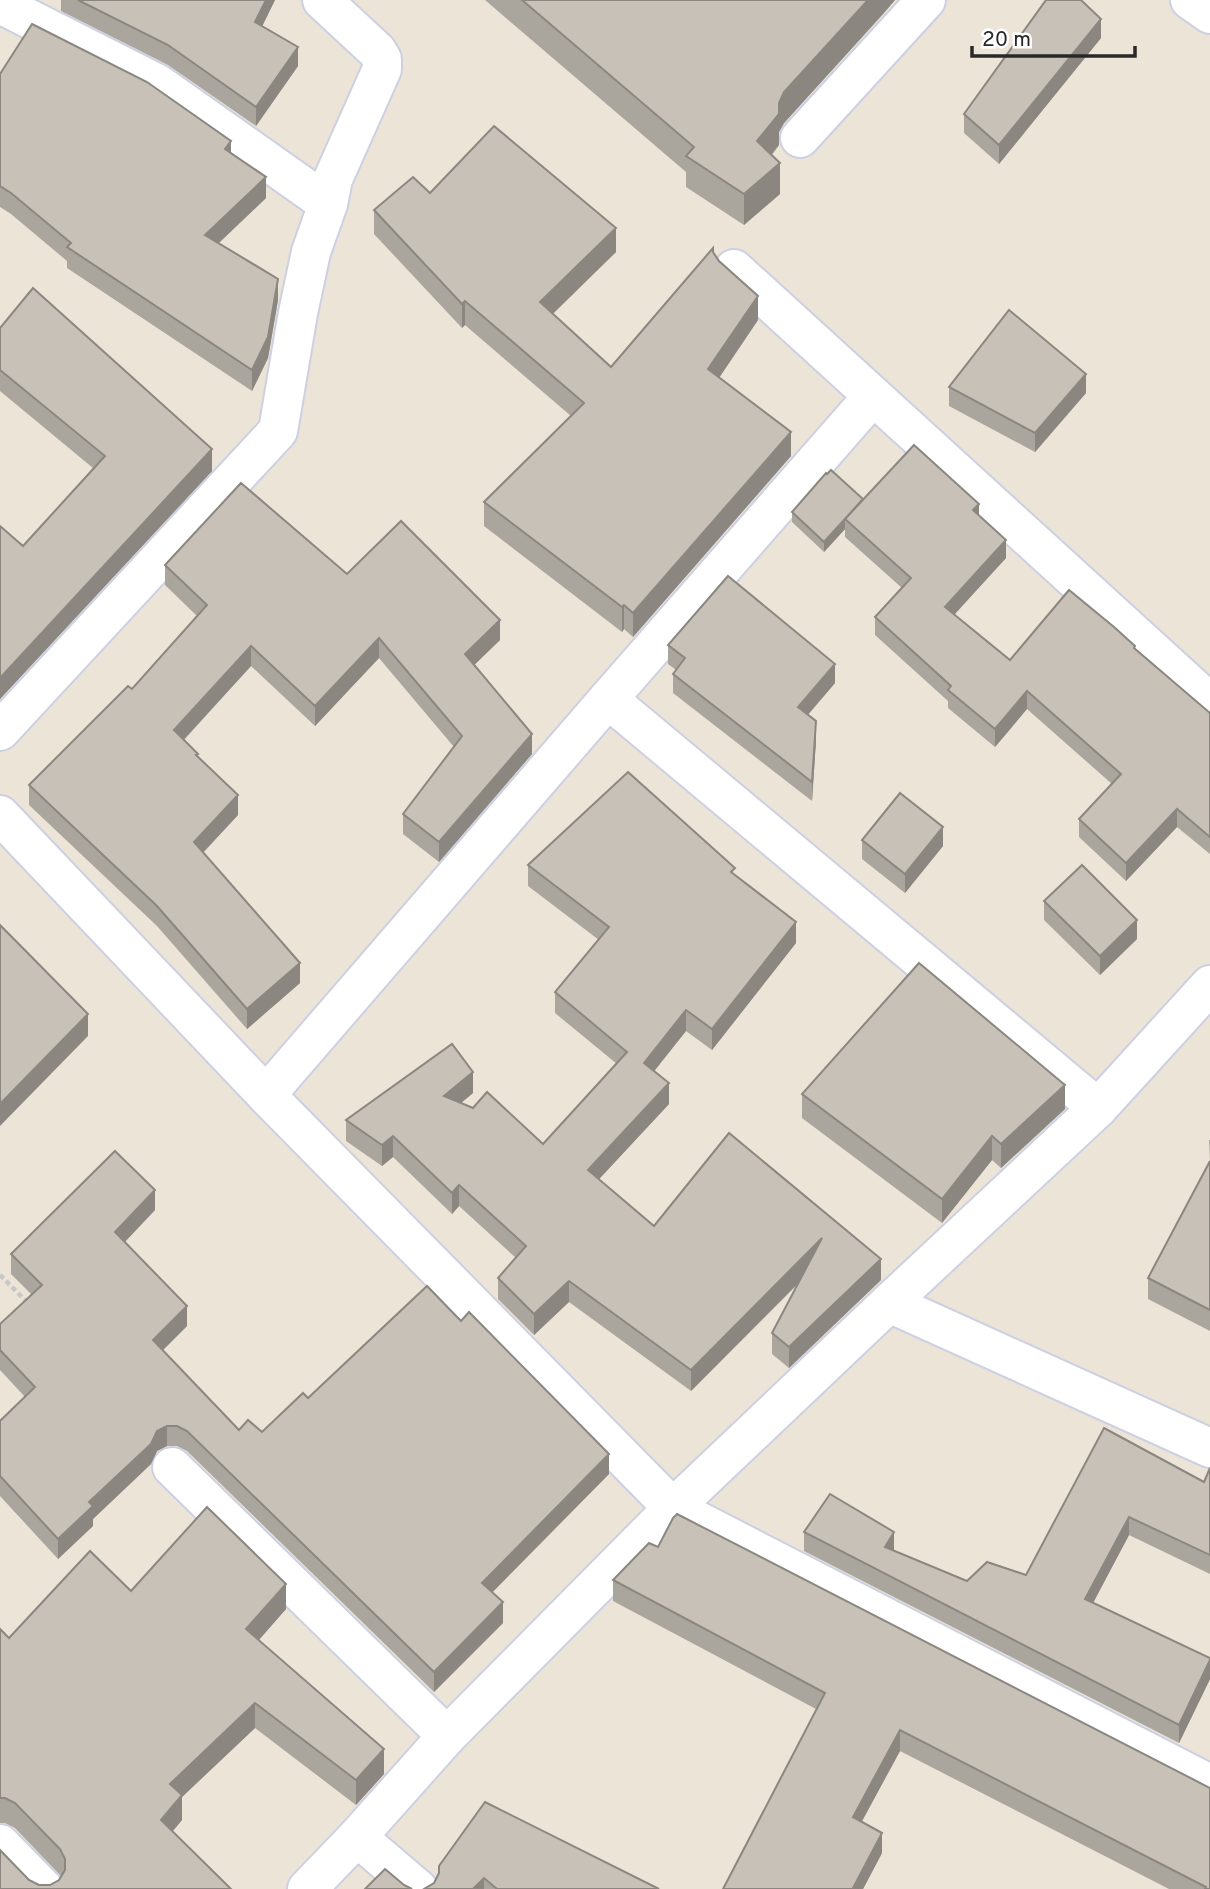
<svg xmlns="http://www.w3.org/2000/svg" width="1210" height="1889" viewBox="0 0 1210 1889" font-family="Overpass,sans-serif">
<rect width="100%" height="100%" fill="#ece4d7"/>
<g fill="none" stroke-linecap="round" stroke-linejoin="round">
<defs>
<g id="minor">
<path d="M1190,0L1210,14"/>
<path d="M0,4L158,84L328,204"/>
<path d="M800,138L926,0"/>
<path d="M734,269L1210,703"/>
<path d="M608,699L1098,1108"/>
<path d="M0,731L278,431L298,313L311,252L328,204L333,179L382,69V59L377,51L322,0"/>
<path d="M0,815L266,1095L673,1508L1210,1784"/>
<path d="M266,1095L608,699L873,396"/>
<path d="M889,1303L1210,1448"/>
<path d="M172,1467L447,1736"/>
<path d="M357,1837L418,1889"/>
<path d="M0,1844L44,1889"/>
<path d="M307,1889L357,1837L447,1736L673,1508L889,1303L1098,1108L1210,985"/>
</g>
</defs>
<use href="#minor" stroke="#cdd0e3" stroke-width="42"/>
<path stroke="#c7c7c7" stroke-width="4.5" stroke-dasharray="5 3.5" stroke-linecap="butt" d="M0,1275L29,1304"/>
<use href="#minor" stroke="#fff" stroke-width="38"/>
</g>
<g fill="#aba69d">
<path d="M61,0H275L262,26L298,66L256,126L168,65L61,11Z"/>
<path d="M485,0H895L883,14L784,123L779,132V145L772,155L780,194L744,225L686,187V172Z"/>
<path d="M1101,38L999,164L964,133V114Z"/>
<path d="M0,74L231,152L266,198L219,243L278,300L268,358L252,391L67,268V261L11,214L0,207Z"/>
<path d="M430,193L616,252L553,314L611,367L713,252L758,320L719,378L791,456L633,637L624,629L622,632L484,526V502L571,416L465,325L462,328L374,234V210Z"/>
<path d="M0,328L212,471L0,699V526L23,546L93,468L0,391Z"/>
<path d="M949,387L1086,393L1035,452L949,406Z"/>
<path d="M863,499L979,515L1006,558L954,614L1010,660L1135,648L1210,713V854L1177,827L1126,881L1079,837V819L1112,784L1027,709L995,747L948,708V701L875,635V617L902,588L845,537V529L824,552L792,522V512Z"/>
<path d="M165,565L347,574L500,640L474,665L532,754L439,862L403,834V814L454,747L379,658L315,726L251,666L184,740L198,757L238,815L203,853L300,983L247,1029L157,926L29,805V785L132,689L197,616L165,585Z"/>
<path d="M668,645L835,683L808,715L816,740L812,801L673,693V674L676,670L668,664Z"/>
<path d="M862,840L943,846L905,893L862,859Z"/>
<path d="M528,865L735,875L796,943L712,1050L686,1031L654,1071L669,1104L599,1179L654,1226L881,1280L789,1368L772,1354V1333L798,1284L691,1391L569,1302L534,1335L498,1299V1278L516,1258L459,1206L452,1214L393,1157L382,1166L346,1141V1120L473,1093L461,1103L543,1144L617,1064L555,1013V992L599,940L528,886Z"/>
<path d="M1044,901L1137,939L1100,975L1044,920Z"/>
<path d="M802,1094L1065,1109L1001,1168L992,1160L942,1223L802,1118Z"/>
<path d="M1209,1140H1210V1331L1148,1299V1278L1210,1161Z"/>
<path d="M155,1210L125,1242L187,1326L163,1350L239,1430L262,1432L308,1398L609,1474L492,1592L503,1623L434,1692L187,1451L177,1446H167L157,1451L151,1464L93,1519V1526L58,1559L0,1496V1421L25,1397L0,1370V1324L32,1295L11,1274V1254Z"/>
<path d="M1104,1428L1204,1482L1210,1468V1574L1129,1535L1093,1603L1210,1658V1679L1179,1743L804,1551V1532L894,1551L967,1581L1026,1575Z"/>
<path d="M613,1580L1210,1889H1169L900,1751L861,1822L882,1853L863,1889L816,1709L613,1601Z"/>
<path d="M131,1591L286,1609L258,1640L384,1774L356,1805L255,1728L182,1797V1820L172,1832L231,1889H0L29,1880L39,1885H50L59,1880L61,1876L15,1828L5,1823H0V1629L9,1638Z"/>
<path d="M439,1873L659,1889H424L434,1883Z"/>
</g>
<g fill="#8b8780">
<path d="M266,0H275L255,41V22Z"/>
<path d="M868,0H895L883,14L784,123L779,132V145L757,172V141L784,92Z"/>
<path d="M1101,19V38L999,164V145Z"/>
<path d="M298,47V66L256,126V107Z"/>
<path d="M231,141V162L225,149Z"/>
<path d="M780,163V194L744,225V194Z"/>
<path d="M266,177V198L205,256V235Z"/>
<path d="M616,228V252L540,326V302Z"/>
<path d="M278,279V300L268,358L252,391V370Z"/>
<path d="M758,296V320L708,394V369Z"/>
<path d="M465,301V325L462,328V304Z"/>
<path d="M1086,374V393L1035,452V433Z"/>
<path d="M791,432V456L633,637V613Z"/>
<path d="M212,449V471L0,699V678Z"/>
<path d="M863,499L845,519V529L824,552V542Z"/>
<path d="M979,504V522L973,510Z"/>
<path d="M1006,540V558L945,625V607Z"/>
<path d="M624,605V629L622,632V607Z"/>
<path d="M500,620V640L465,674V654Z"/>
<path d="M379,638V658L315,726V706Z"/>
<path d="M251,646V666L174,750V730Z"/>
<path d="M835,664V683L798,726V707Z"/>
<path d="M1027,691V709L995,747V729Z"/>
<path d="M816,721V740L812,801V782Z"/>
<path d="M532,734V754L439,862V842Z"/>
<path d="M238,795V815L194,862V842Z"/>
<path d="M1177,809V827L1126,881V863Z"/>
<path d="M943,827V846L905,893V874Z"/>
<path d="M1137,920V939L1100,975V956Z"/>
<path d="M796,922V943L712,1050V1029Z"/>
<path d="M300,963V983L247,1029V1009Z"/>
<path d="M686,1010V1031L644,1084V1063Z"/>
<path d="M88,1014V1036L0,1126V1104Z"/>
<path d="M473,1072V1093L444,1117V1096Z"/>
<path d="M669,1083V1104L588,1191V1170Z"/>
<path d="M1065,1085V1109L1001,1168V1144Z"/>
<path d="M393,1136V1157L382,1166V1145Z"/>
<path d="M992,1136V1160L942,1223V1199Z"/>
<path d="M459,1185V1206L452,1214V1193Z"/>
<path d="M155,1190V1210L115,1252V1232Z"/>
<path d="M822,1238V1259L691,1391V1370Z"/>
<path d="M881,1259V1280L789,1368V1347Z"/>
<path d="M569,1281V1302L534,1335V1314Z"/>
<path d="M187,1306V1326L153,1360V1340Z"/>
<path d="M167,1426V1446L157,1451L151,1464L93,1519V1526L58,1559V1539L89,1502L157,1431Z"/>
<path d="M609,1454V1474L482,1603V1583Z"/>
<path d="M1129,1517V1535L1085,1618V1599Z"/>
<path d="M894,1532V1551L885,1566V1547Z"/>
<path d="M286,1584V1609L246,1655V1629Z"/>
<path d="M503,1602V1623L434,1692V1672Z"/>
<path d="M1210,1660V1679L1179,1743V1725Z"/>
<path d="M255,1703V1728L182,1797V1820L161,1845V1820L170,1784Z"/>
<path d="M900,1730V1751L853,1838V1817Z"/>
<path d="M384,1749V1774L356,1805V1780Z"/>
<path d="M882,1833V1853L863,1889H853Z"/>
<path d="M484,1878V1889H473Z"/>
</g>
<g fill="#c7c1b7" stroke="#8b8780" stroke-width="2">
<path d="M78,0H266L255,22L298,47L256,107L168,45Z"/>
<path d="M522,0H868L784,92L779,103V114L757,141L780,163L744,194L686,156L694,147Z"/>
<path d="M1046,0H1081L1101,19L999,145L964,114Z"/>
<path d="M32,24L147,82L231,141L225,149L266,177L205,235L278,279L268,337L252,370L67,247L71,243L11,193L0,186V74Z"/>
<path d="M494,126L616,228L540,302L611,367L713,248V252L719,261L758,296L708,369L791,432L633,613L624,605L622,607L484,502L584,403L465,301L462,304L374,210L413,177L430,193Z"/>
<path d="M33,288L212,449L0,678V526L23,546L105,456L0,370V328Z"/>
<path d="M1009,310L1086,374L1035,433L949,387Z"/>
<path d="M914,445L979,504L973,510L1006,540L945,607L1010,660L1069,590L1114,627L1135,646L1134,648L1210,713V837L1177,809L1126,863L1079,819L1121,774L1027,691L995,729L948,690L951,686L875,617L911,578L845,519Z"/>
<path d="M831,470L863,499L824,542L792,512L826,473L827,474Z"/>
<path d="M241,483L347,574L401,521L500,620L465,654L532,734L439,842L403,814L462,736L379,638L315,706L251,646L174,730L198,754L196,755L238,795L194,842L300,963L247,1009L157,906L29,785L128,686L132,689L207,605L165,565Z"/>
<path d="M728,576L835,664L798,707L816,721L812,782L673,674L685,658L668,645Z"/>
<path d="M628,772L735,868L731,872L796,922L712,1029L686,1010L644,1063L669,1083L588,1170L654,1226L729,1133L881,1259L789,1347L772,1333L822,1238L691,1370L569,1281L534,1314L498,1278L526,1246L459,1185L452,1193L393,1136L382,1145L346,1120L452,1044L473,1072L444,1096L473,1108L487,1092L543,1144L627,1052L555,992L609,927L528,865Z"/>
<path d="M900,793L943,827L905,874L862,840Z"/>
<path d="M1082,865L1137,920L1100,956L1044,901Z"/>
<path d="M0,925L88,1014L0,1104Z"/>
<path d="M919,963L1065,1085L1001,1144L992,1136L942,1199L802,1094Z"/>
<path d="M115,1151L155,1190L115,1232L187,1306L153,1340L239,1430L248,1420L262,1432L303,1393L308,1398L427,1286L461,1321L469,1312L609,1454L482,1583L503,1602L434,1672L187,1431L177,1426H167L157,1431L151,1444L89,1502L93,1506L58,1539L0,1476V1421L35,1387L0,1350V1324L42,1285L11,1254Z"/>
<path d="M1210,1161V1310L1148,1278Z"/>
<path d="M1104,1428L1204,1482L1210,1468V1555L1129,1517L1085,1599L1210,1658V1660L1179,1725L804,1532L830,1494L894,1532L885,1547L967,1581L987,1562L1026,1575Z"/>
<path d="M207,1507L286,1584L246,1629L384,1749L356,1780L255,1703L170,1784L182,1795L161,1820L231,1889H0V1850L29,1880L39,1885H50L59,1880L65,1870V1859L60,1849L15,1803L5,1798H0V1629L9,1638L90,1551L131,1591Z"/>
<path d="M677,1514L1210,1788V1889H1205L1206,1887L900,1730L853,1817L882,1833L853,1888L854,1889H723L825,1693L613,1580L649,1543L658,1547L673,1518Z"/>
<path d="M485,1802L659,1889H497L484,1878L473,1889H424L434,1883L439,1873V1866Z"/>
<path d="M385,1869L404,1885L412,1889H365Z"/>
</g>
<path d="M972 46v10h163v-10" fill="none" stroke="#282828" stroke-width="3.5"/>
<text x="982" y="46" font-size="21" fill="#282828" stroke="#ffffff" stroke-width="5" paint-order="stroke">20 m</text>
</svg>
